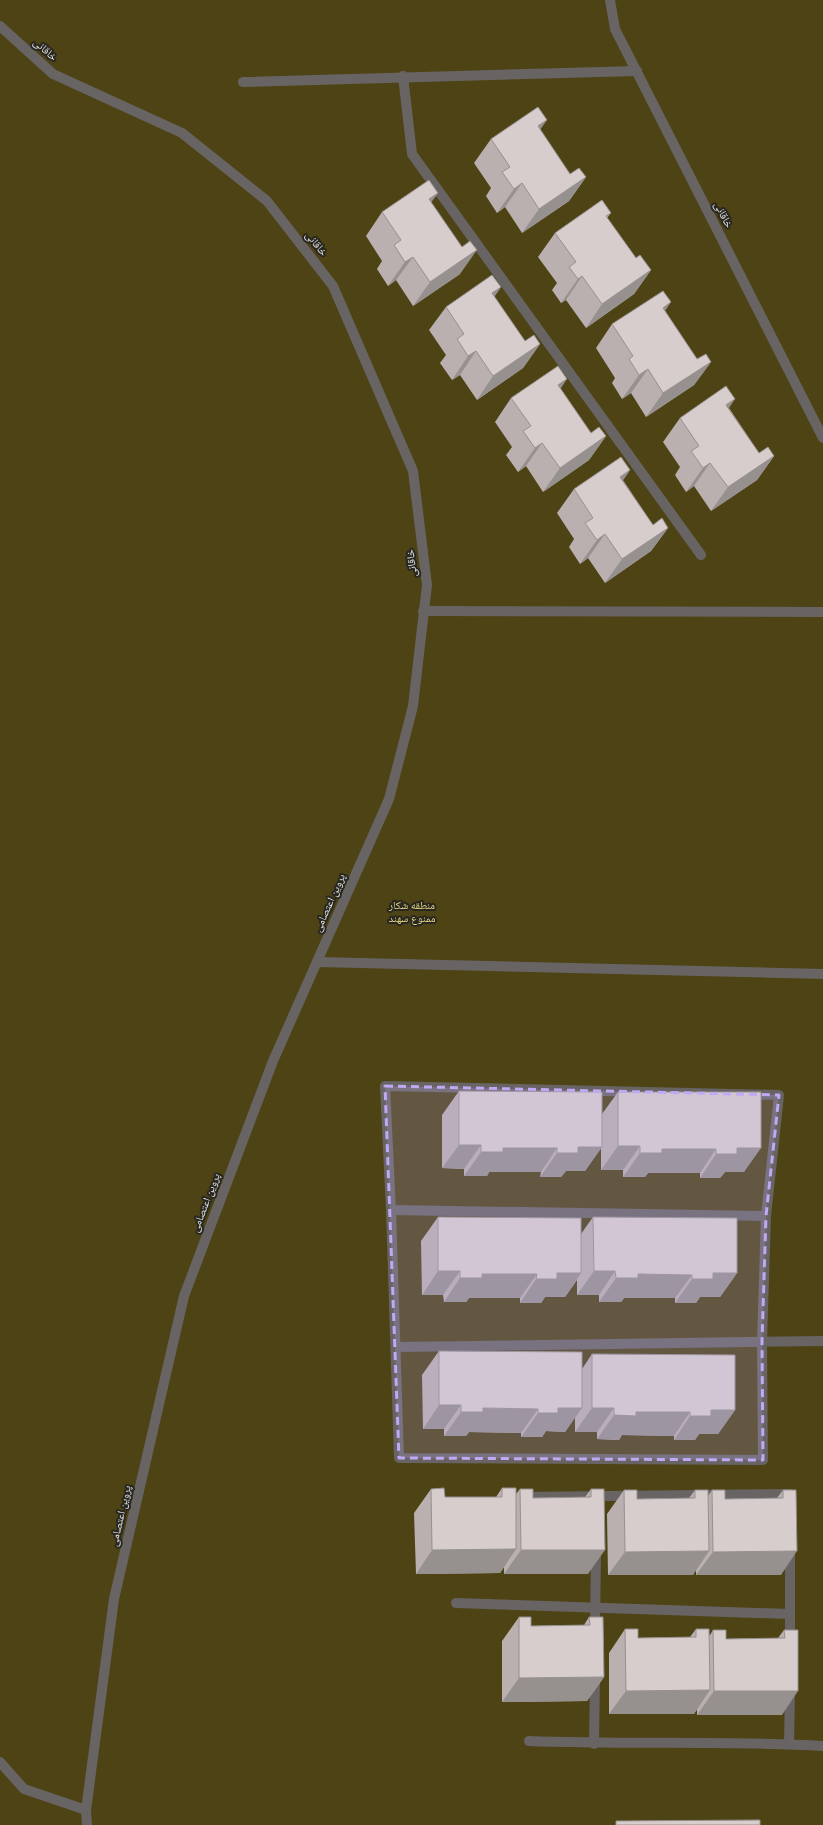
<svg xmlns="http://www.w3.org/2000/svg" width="823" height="1825" viewBox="0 0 823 1825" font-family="Overpass,'Noto Naskh Arabic',sans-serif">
<rect width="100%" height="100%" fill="#32312b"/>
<rect fill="#4d4315" x="0" y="0" width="823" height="1825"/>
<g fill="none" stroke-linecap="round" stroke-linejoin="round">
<g stroke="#686464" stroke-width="10">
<path d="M610,0L615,29L823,438"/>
<path d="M0,26L53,74L182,133L267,201L333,286L413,471L427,585L413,706L389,799L273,1061L184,1296L114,1599L86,1810L87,1825"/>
<path d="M403,76L412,154L701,555"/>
<path d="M243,82L637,71"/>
<path d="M423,611L823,612"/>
<path d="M317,962L823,974"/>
<path d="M385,1086L779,1095L766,1216L762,1342L763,1460L399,1458L391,1210Z"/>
<path d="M391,1210L766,1216"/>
<path d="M396,1347L823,1341"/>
<path d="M520,1497L790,1494V1498"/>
<path d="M790,1548V1642"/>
<path d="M456,1603L790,1614"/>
<path d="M595,1630L596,1550"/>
<path d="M529,1741C627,1745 725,1740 823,1746"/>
<path d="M594,1744L595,1678"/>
<path d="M789,1744L790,1690"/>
<path d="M0,1762L24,1789L86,1810"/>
</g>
</g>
<g fill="#b9b0af">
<path d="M540,130L570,174L586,177L569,201L522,233L505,207L497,213L486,196L491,188L474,163L491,139Z"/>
<path d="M438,193L431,202L460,274L413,306L396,280L388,286L377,269L382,261L366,236L382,212Z"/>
<path d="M611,213L607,218L636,258L651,270L634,294L586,328L566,300L561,303L552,290L557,283L538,257L555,233Z"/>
<path d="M501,287L494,297L525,341L540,344L523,368L477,400L460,375L452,380L440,363L446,355L429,330L446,307Z"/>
<path d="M665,311L697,359L711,362L694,385L646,417L631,393L622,399L612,383L615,378L596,348L612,324Z"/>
<path d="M561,389L591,433L606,436L589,460L543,492L526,466L518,472L506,455L512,447L495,422L511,398Z"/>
<path d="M729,408L759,453L774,456L757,480L711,511L694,486L686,492L675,475L680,467L663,442L680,418Z"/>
<path d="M630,470L623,480L653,525L668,528L651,551L605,583L588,558L580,564L569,547L574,539L557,513L574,489Z"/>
<path d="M459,1091L602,1114L618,1092H761L744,1172H725L720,1178H700V1173H648L645,1177H623V1170H601V1148L585,1171H566L561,1177H540L541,1172H489L487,1176H464V1169L442,1168V1115Z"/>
<path d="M438,1217L581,1234L593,1217L737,1273L720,1297H700L696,1303H675V1298H624L621,1302H599V1295H577V1280L565,1297H545L541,1303H520V1298H469L466,1302H444L443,1295H422L421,1241Z"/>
<path d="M439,1351L582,1369L592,1354L735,1410L718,1434H699L695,1440H674V1436L622,1435L619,1440L597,1439V1432H575V1417L565,1432L546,1431L542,1437H521V1433L469,1432L466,1436H444V1429H423L422,1375Z"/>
<path d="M502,1488L516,1494L520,1489L533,1498L585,1497L591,1489H604L588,1574H504V1567L500,1573L416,1574L414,1513L431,1489L445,1497H496Z"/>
<path d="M624,1490L637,1499L689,1498L695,1490L708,1496L712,1490L725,1499L777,1498L783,1490H796L781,1575H696V1569L693,1575H608L607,1514Z"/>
<path d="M519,1617L531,1626L584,1625L589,1617L604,1677L587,1701L502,1702V1641Z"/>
<path d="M625,1629L638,1638L690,1637L696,1629L710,1635L713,1630L726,1639L778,1638L784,1630H798L782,1715H697V1709L694,1714H609V1653Z"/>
</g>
<g fill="#96908f">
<path d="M547,120L530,144L538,126Z"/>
<path d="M586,177L569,201L522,233L539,209Z"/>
<path d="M522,183L505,207L497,213L514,189Z"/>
<path d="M438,193L421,216L429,199Z"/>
<path d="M477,250L460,274L413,306L430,282Z"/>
<path d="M413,257L396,280L388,286L405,262Z"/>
<path d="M651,270L634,294L586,328L602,304Z"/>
<path d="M582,276L566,300L561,303L578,279Z"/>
<path d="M501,287L484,311L492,293Z"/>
<path d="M671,302L655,326L663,308Z"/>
<path d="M540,344L523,368L477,400L493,376Z"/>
<path d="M476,351L460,375L452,380L468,356Z"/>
<path d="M711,362L694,385L646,417L663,393Z"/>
<path d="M648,369L631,393L622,399L639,375Z"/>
<path d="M567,379L551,403L558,385Z"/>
<path d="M735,399L719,423L726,405Z"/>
<path d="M606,436L589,460L543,492L560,468Z"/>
<path d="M542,443L526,466L518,472L535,448Z"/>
<path d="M774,456L757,480L711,511L728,487Z"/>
<path d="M710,463L694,486L686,492L703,468Z"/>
<path d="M630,470L613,494L620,477Z"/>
<path d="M668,528L651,551L605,583L622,559Z"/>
<path d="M605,534L588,558L580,564L597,540Z"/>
<path d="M459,1145H481L464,1169L442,1168Z"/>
<path d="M618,1146H640L623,1170H601Z"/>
<path d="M578,1147H602L585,1171H566L561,1177H540L557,1153Z"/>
<path d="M503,1148H557L541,1172H489L487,1176H464L481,1152Z"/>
<path d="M737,1148H761L744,1172H725L720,1178H700L716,1154Z"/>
<path d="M662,1149H716L700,1173H648L645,1177H623L640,1153Z"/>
<path d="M438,1271H460L443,1295H422Z"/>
<path d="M594,1271H615L599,1295H577Z"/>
<path d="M557,1273H581L565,1297H545L541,1303H520L536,1279Z"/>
<path d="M713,1273H737L720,1297H700L696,1303H675L692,1279Z"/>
<path d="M482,1274H537L520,1298H469L466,1302H444L460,1278Z"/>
<path d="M638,1274L692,1275L675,1298H624L621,1302H599L616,1278Z"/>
<path d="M439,1405H461L444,1429H423Z"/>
<path d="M483,1408L538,1409L521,1433L469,1432L466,1436H444L461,1412Z"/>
<path d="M558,1408H582L565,1432L546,1431L542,1437H521L538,1413Z"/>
<path d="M592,1408H614L597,1432H575Z"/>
<path d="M711,1410H735L718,1434H699L695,1440H674L690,1416Z"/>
<path d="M636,1412H690L674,1436L622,1435L619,1440L597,1439L614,1415Z"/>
<path d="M516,1549L500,1573L416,1574L432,1550Z"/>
<path d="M521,1550H605L588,1574H504Z"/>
<path d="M709,1551L693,1575H608L625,1552Z"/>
<path d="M797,1551L781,1575H696L713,1552Z"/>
<path d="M604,1677L587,1701L502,1702L519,1678Z"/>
<path d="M710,1690L694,1714H609L626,1691Z"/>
<path d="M714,1691H798L782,1715H697Z"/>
</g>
<g fill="#d7cdcc" stroke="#96908f">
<path d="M538,107L547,120L538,126L570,174L579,168L586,177L539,209L522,183L514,189L502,172L510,167L491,139Z"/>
<path d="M429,180L438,193L429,199L462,247L470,241L477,250L430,282L413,257L405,262L394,245L401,240L382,212Z"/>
<path d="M602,200L611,213L606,216L636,258L640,255L651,270L602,304L582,276L578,279L569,267L576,262L555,233Z"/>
<path d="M492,275L501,287L492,293L525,341L534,335L540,344L493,376L476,351L468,356L457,339L464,334L446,307Z"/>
<path d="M663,291L671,302L663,308L697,359L706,354L711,362L663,393L648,369L639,375L629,359L633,356L612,324Z"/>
<path d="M558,366L567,379L558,385L591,433L599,427L606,436L560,468L542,443L535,448L523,431L531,426L511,398Z"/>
<path d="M726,386L735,399L726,405L759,453L768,447L774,456L728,487L710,463L703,468L691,451L699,446L680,418Z"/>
<path d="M621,457L630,470L620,477L653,525L662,518L668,528L622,559L605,534L597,540L585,523L593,518L574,489Z"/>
<path d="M459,1091L602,1092V1147H578V1153H557V1148H503V1152H481V1145H459Z"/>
<path d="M618,1092H761V1148H737V1154H716V1149H662V1153H640V1146H618Z"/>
<path d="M438,1217L581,1218V1273H557V1279H536L537,1274H482V1278H460V1271H438Z"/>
<path d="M593,1217L737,1218V1273H713V1279H692V1275L638,1274V1278H616L615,1271H594Z"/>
<path d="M439,1351L582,1352V1408H558V1413H538V1409L483,1408V1412H461V1405H439Z"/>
<path d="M592,1354L735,1355V1410H711V1416H690V1412H636V1416L614,1415V1408H592Z"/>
<path d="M444,1488L445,1497H502V1488H516V1549L432,1550L431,1489Z"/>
<path d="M520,1489H533V1498L591,1497V1489H604L605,1550H521Z"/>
<path d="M624,1490H637V1499L695,1498V1490H708L709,1551L625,1552Z"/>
<path d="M712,1490H725V1499L783,1498V1490H796L797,1551L713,1552Z"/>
<path d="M519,1617H531V1626L590,1625L589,1617H603L604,1677L519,1678Z"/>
<path d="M625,1629H638V1638L696,1637V1629H709L710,1690L626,1691Z"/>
<path d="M713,1630H726V1639L785,1638L784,1630H798V1691H714Z"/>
<path d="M760,1820V1825H616V1821Z"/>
</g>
<path fill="#c0a8f4" fill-opacity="0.2" stroke="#c0a8f4" stroke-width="3" stroke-dasharray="8 5" stroke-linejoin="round" d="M385,1086L779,1095L766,1216L762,1342L763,1460L399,1458Z"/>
<g text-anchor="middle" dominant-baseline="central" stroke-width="4" stroke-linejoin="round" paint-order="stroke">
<g font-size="11" fill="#e2e1dd" stroke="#282721">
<text transform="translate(45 50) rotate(42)">خاقانی</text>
<text transform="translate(723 215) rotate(63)">خاقانی</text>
<text transform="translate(316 244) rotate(52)">خاقانی</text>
<text transform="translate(412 563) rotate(-97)">خاقانی</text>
<text transform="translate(330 903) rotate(-66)">پروین اعتصامی</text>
<text transform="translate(206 1203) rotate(-69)">پروین اعتصامی</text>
<text transform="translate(121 1516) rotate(-77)">پروین اعتصامی</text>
</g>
<g font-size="11" fill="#e7d580" stroke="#282721">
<text x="412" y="906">منطقه شکار<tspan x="412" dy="13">ممنوع سهند</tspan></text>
</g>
</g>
</svg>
